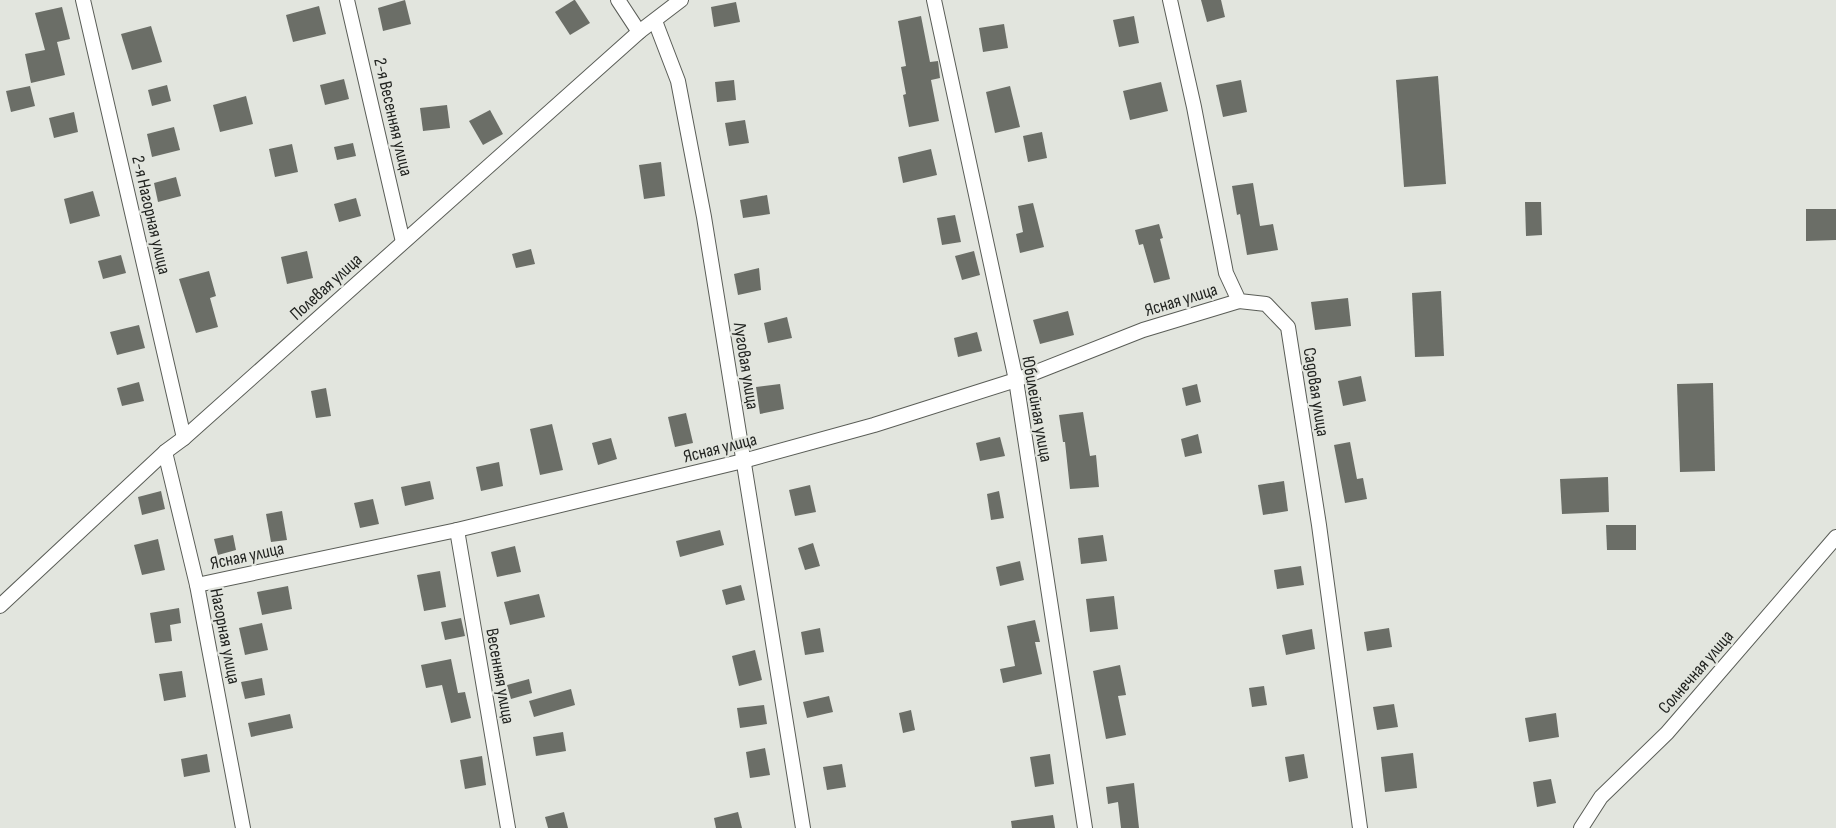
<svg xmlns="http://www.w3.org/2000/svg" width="1836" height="828" viewBox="0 0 1836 828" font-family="'Sofia Sans Condensed',sans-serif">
<rect width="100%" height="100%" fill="#e2e5de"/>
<g fill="#6b6e67">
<path d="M405,0L411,24L383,31L378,8Z"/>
<path d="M574,0H575L590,23L570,35L555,12Z"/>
<path d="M1201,0H1221L1225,17L1207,22Z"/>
<path d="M736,2L740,22L714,27L711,7Z"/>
<path d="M319,6L326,34L293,42L286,15Z"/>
<path d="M62,7L70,39L57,42L65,75L31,83L25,54L45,50L35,13Z"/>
<path d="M921,16L930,62L938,61L940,78L931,80L939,121L909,127L903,95L906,94L901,67L906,66L898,21Z"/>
<path d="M1134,16L1139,43L1119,47L1113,20Z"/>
<path d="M1004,24L1008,48L983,52L979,28Z"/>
<path d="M151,26L162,62L132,70L121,34Z"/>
<path d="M1438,76L1446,184L1404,187L1396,80Z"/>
<path d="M344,79L349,99L325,105L320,85Z"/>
<path d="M734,80L736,100L717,102L715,82Z"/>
<path d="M1241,80L1247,112L1223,117L1216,85Z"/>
<path d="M1161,82L1168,111L1130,120L1123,91Z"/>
<path d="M167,85L171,101L152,106L148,90Z"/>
<path d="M30,86L35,106L11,112L6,91Z"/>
<path d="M1010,86L1020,127L995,133L986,92Z"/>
<path d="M246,96L253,124L220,132L213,105Z"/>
<path d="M447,105L450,128L423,131L420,108Z"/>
<path d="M490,110L503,134L483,145L469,121Z"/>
<path d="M74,112L78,132L54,138L49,118Z"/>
<path d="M745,120L749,143L729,146L725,123Z"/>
<path d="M174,127L180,150L152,157L147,134Z"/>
<path d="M1042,132L1047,158L1028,162L1023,136Z"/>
<path d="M353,143L356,156L337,160L334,147Z"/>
<path d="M292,144L298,172L275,177L269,149Z"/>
<path d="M931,149L937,175L903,183L898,157Z"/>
<path d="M661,162L665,196L644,199L639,165Z"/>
<path d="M176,177L181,196L158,202L154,183Z"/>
<path d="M1253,183L1260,226L1273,224L1278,250L1247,255L1240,214L1237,215L1232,186Z"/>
<path d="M93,191L100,216L70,224L64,199Z"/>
<path d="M767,195L770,214L743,218L740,200Z"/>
<path d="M356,198L361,216L339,222L334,204Z"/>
<path d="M1525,202H1541L1542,235L1526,236Z"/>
<path d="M1033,203L1044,247L1020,253L1016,234L1023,232L1018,206Z"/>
<path d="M1806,209H1836V240L1806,241Z"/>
<path d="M955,215L961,242L942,245L937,218Z"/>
<path d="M1159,224L1163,238L1160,239L1170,279L1154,283L1143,244L1139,245L1135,230Z"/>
<path d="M531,249L535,264L516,268L512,254Z"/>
<path d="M307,251L313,278L287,284L281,257Z"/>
<path d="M974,251L980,275L962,280L955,256Z"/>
<path d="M121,255L126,273L103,279L98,261Z"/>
<path d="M759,268L761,290L738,295L734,274Z"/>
<path d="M209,271L216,296L210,298L218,327L196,333L179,279Z"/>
<path d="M1441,291L1444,356L1415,357L1412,293Z"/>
<path d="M1348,298L1351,326L1315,330L1311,302Z"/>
<path d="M1068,311L1074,335L1040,344L1033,320Z"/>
<path d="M787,317L792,338L768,343L764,323Z"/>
<path d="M139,325L145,348L117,355L110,332Z"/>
<path d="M977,332L982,351L958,357L954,338Z"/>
<path d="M1361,376L1366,401L1343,406L1338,381Z"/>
<path d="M139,382L144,401L122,406L117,388Z"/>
<path d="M1713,383L1715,471L1680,472L1677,384Z"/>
<path d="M780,384L784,409L760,414L756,387Z"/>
<path d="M1197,384L1201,402L1186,406L1182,388Z"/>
<path d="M326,388L331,416L316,418L311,391Z"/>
<path d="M1083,412L1090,456L1096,455L1099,487L1070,489L1065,442H1063L1059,415Z"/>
<path d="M686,413L693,443L675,447L668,417Z"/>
<path d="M552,424L563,470L540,475L530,429Z"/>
<path d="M1198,434L1202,453L1185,457L1181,439Z"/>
<path d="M1000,437L1005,456L980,461L976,443Z"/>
<path d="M611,438L617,459L598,465L592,443Z"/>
<path d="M1350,442L1357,479L1363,478L1367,499L1345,503L1334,445Z"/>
<path d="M499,462L503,486L481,491L476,467Z"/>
<path d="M1608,477L1609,512L1562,514L1560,479Z"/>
<path d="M430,481L434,499L405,506L401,487Z"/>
<path d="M1284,481L1288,511L1263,515L1258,485Z"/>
<path d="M810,485L816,512L795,516L789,490Z"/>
<path d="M161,491L165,509L142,515L138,497Z"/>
<path d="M999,491L1004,518L991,520L987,494Z"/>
<path d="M373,499L379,524L360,528L354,503Z"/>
<path d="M282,511L287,540L271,542L266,514Z"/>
<path d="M1606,525H1636V550H1607Z"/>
<path d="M720,530L724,545L680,557L676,541Z"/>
<path d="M233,535L236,550L218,555L214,539Z"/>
<path d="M1103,535L1107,561L1081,564L1078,538Z"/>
<path d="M158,539L165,570L142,575L134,545Z"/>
<path d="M813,543L820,566L805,570L798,548Z"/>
<path d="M515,546L521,572L497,577L491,552Z"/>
<path d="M1020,561L1024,580L1000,586L996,567Z"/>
<path d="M1301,566L1304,585L1277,589L1274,570Z"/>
<path d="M440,571L446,607L424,611L417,575Z"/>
<path d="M741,585L745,600L726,605L722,590Z"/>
<path d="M288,586L292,609L262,615L257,592Z"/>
<path d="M539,594L545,617L510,625L504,602Z"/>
<path d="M1114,596L1118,629L1090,632L1086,599Z"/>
<path d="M179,608L181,623L170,625L172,641L155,643L150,613Z"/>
<path d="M461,618L465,636L445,640L441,622Z"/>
<path d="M1035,620L1040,642H1035L1042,674L1003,683L1000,669L1015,666L1007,626Z"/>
<path d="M262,623L268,650L245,655L239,628Z"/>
<path d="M820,628L824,652L805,655L801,632Z"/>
<path d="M1389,628L1392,647L1367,651L1364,632Z"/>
<path d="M1312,629L1315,649L1286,655L1282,635Z"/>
<path d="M755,650L762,680L739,686L732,656Z"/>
<path d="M451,659L458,693L465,692L471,718L451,723L442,685L426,688L421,665Z"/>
<path d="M1120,665L1126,695L1118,696L1126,735L1106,739L1093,671Z"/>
<path d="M182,671L186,697L164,701L159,674Z"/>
<path d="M262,678L265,695L245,699L241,682Z"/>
<path d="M529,679L532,693L511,699L507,685Z"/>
<path d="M1264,686L1267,705L1252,707L1249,688Z"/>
<path d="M571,689L575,705L534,717L529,701Z"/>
<path d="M829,696L833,712L807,718L803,702Z"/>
<path d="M1394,704L1398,727L1377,730L1373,707Z"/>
<path d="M764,705L767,724L740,728L737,708Z"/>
<path d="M911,710L915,730L903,733L899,713Z"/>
<path d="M1556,713L1559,737L1529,742L1525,718Z"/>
<path d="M290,714L293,728L251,737L248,723Z"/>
<path d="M563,732L566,751L536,756L533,737Z"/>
<path d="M765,748L770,775L750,778L746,752Z"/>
<path d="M1413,753L1417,788L1385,792L1381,757Z"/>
<path d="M207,754L210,772L184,777L181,759Z"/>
<path d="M1050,754L1054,784L1035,787L1030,757Z"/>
<path d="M1304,754L1308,778L1289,782L1285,757Z"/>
<path d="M482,756L486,785L465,789L460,760Z"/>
<path d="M842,764L846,787L827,790L823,767Z"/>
<path d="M1551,779L1556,803L1537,807L1533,782Z"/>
<path d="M1134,783L1139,828H1121L1118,802L1108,804L1106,787Z"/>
<path d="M564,812L568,828H548L545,817Z"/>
<path d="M738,812L742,828H716L714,818Z"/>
<path d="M1053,815L1055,828H1012L1011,821Z"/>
</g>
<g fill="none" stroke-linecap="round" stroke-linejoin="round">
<defs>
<g id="street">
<path d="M83,0L184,438"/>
<path d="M347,0L403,242"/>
<path d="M618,0L639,32"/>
<path d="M934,0L1016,380L1085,828"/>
<path d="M1170,0L1194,107L1226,273L1239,301L1266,304L1288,327L1319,525L1360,828"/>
<path d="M655,21L678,81L704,217L803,828"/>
<path d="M165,452L197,585L243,828"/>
<path d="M457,530L508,828"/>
<path d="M197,585L457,530L743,461L874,425L1016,380L1143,330L1239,301"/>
<path d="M0,606L165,452L184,438L639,32L681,0"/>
<path d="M1581,828L1601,797L1667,733L1836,537"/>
</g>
</defs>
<use href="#street" stroke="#5a5d57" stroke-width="16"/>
<use href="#street" stroke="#fff" stroke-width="14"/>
</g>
<g text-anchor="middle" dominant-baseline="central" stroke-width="4.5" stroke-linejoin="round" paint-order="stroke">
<g font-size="18" fill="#212320" stroke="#e2e5de">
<text transform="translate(393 117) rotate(77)">2-я Весенняя улица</text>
<text transform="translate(151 215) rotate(77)">2-я Нагорная улица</text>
<text transform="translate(326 287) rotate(-42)">Полевая улица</text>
<text transform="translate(1181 300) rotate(-17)">Ясная улица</text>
<text transform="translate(746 366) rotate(81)">Луговая улица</text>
<text transform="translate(1316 392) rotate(81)">Садовая улица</text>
<text transform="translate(1037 409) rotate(80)">Юбилейная улица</text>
<text transform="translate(720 448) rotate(-14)">Ясная улица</text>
<text transform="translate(247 556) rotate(-12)">Ясная улица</text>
<text transform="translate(225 636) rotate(79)">Нагорная улица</text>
<text transform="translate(1696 672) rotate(-49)">Солнечная улица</text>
<text transform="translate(500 676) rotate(80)">Весенняя улица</text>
</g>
</g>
</svg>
